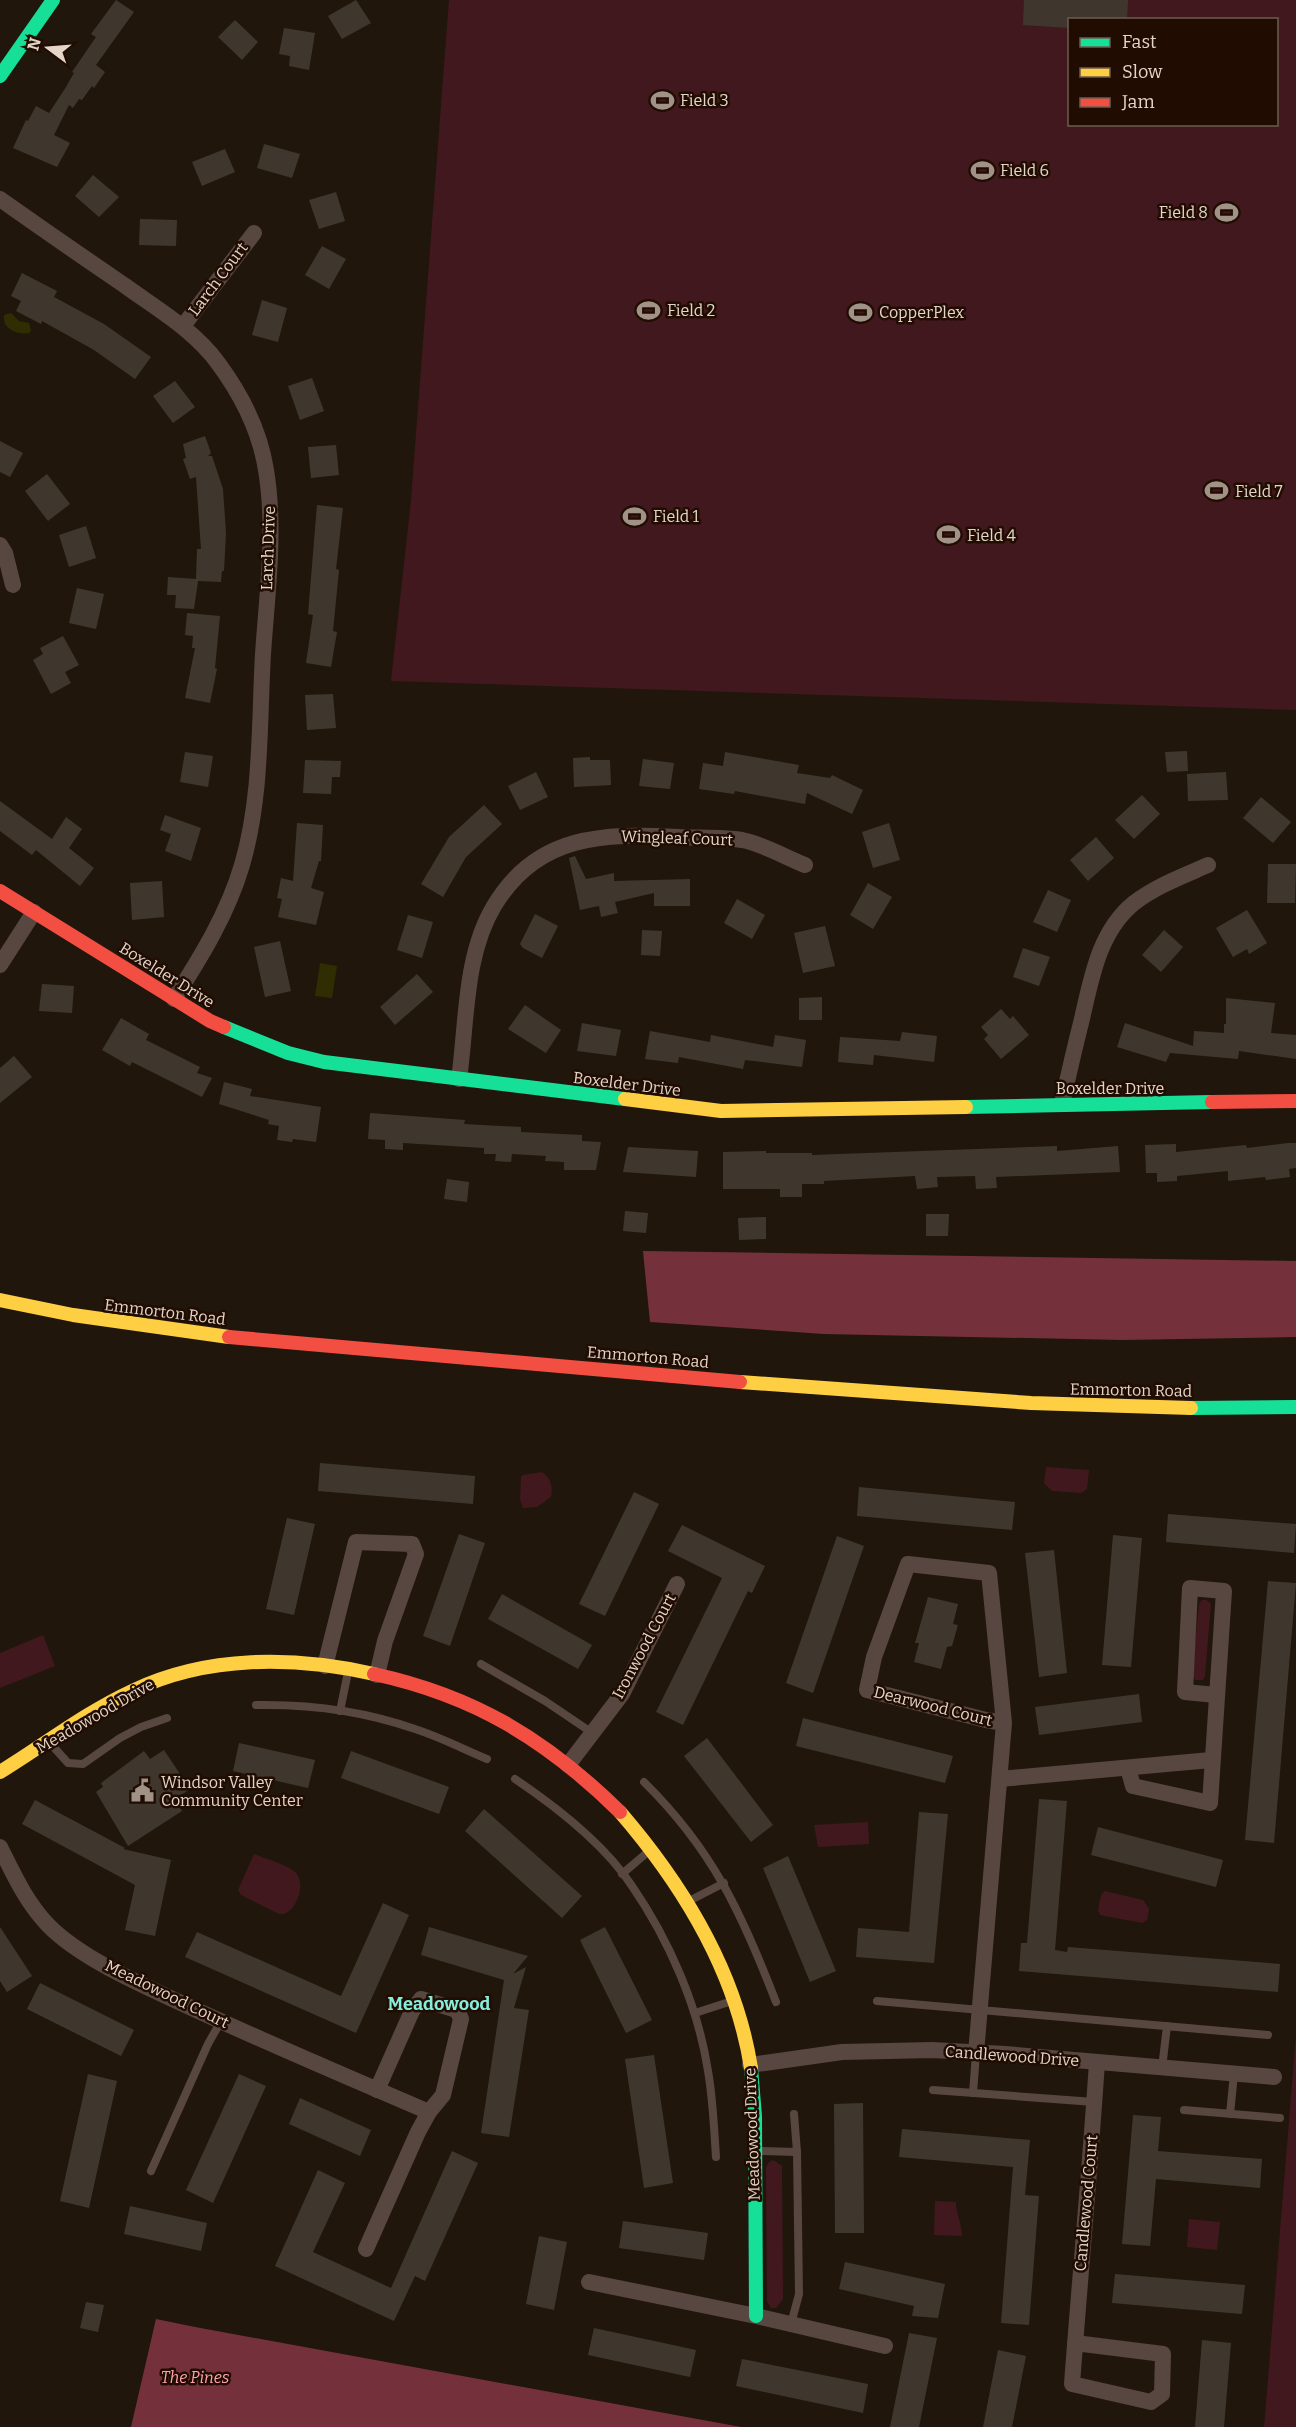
<svg xmlns="http://www.w3.org/2000/svg" width="1296" height="2427" viewBox="0 0 1296 2427" font-family="Bitter,serif">
<rect width="100%" height="100%" fill="#21160c"/>
<g fill="#42181f" fill-rule="evenodd">
<path d="M449,0H1296V710L391,681L411,500ZM1070,20H1276V124H1070Z"/>
<path d="M1046,1467L1089,1470L1087,1489L1081,1493L1052,1491L1044,1483Z"/>
<path d="M542,1472C551,1478 553,1487 551,1497L537,1507L523,1508L520,1499L521,1477L523,1475Z"/>
<path d="M1202,1600H1206L1211,1604L1205,1676L1203,1680H1195L1192,1675L1199,1604Z"/>
<path d="M43,1635L55,1666L0,1688V1653Z"/>
<path d="M868,1822L869,1844L818,1847L814,1825Z"/>
<path d="M254,1854C266,1859 283,1863 294,1871C308,1882 296,1916 279,1914L241,1895L238,1890Z"/>
<path d="M1105,1891L1143,1900L1149,1909L1147,1920L1142,1923L1100,1915L1098,1910L1101,1895Z"/>
<path d="M1296,2035V2427H1264L1293,2072Z"/>
<path d="M773,2160L782,2166L783,2299L776,2308H771L767,2301L766,2168L768,2163Z"/>
<path d="M935,2201L956,2202C956,2215 962,2224 962,2236L934,2235Z"/>
<path d="M1189,2219L1220,2222L1217,2250L1187,2247Z"/>
</g>
<g fill="#74313c">
<path d="M643,1251L1296,1261V1337L1122,1340L824,1334L650,1322Z"/>
<path d="M156,2319L195,2327L741,2427H131Z"/>
</g>
<g fill="#2f2d01">
<path d="M11,313L19,321L29,323L31,331L29,333C17,335 2,329 4,315Z"/>
<path d="M320,963L337,966L332,998L315,996Z"/>
</g>
<g fill="#3f372d">
<path d="M116,0L134,12L96,65L105,72L94,88L92,86L82,100L79,99L73,108L69,105L54,135L70,143L57,167L13,148L26,120L28,121L36,106L49,113L66,87L74,73L72,72L96,37L91,34Z"/>
<path d="M356,0L371,23L342,39L328,16Z"/>
<path d="M1024,0H1128L1127,20H1070V28L1023,25Z"/>
<path d="M235,20L258,42L242,60L218,37Z"/>
<path d="M284,28L315,33L309,70L289,66L290,56L279,54Z"/>
<path d="M264,144L300,154L292,178L257,168Z"/>
<path d="M225,149L235,172L202,186L192,162Z"/>
<path d="M93,175L119,197L99,217L75,196Z"/>
<path d="M336,192L345,221L319,229L309,200Z"/>
<path d="M140,219L177,220L176,246L139,245Z"/>
<path d="M322,246L346,259L329,289L305,275Z"/>
<path d="M22,273L57,291L54,297L104,324L151,357L135,379L94,350L42,321L41,324L16,311L21,301L11,296Z"/>
<path d="M262,300L287,308L278,342L252,335Z"/>
<path d="M312,378L324,411L300,420L288,386Z"/>
<path d="M175,381L195,407L173,423L153,396Z"/>
<path d="M205,436L211,453L208,456H212L223,489L226,533L224,571H222L221,582L198,581L194,609L175,608L176,595H167L168,577L196,579L197,549H201L196,477L190,479L183,459L186,458L183,444Z"/>
<path d="M0,441L23,453L10,477L0,472Z"/>
<path d="M336,445L339,475L311,478L308,447Z"/>
<path d="M47,474L70,504L48,521L25,491Z"/>
<path d="M317,505L343,508L336,569L339,570L333,631L337,632L331,667L306,663L313,615L308,614Z"/>
<path d="M86,526L96,558L69,567L59,535Z"/>
<path d="M77,588L104,594L96,629L69,623Z"/>
<path d="M187,613L220,616L215,668L217,669L210,703L185,698L195,648H192L193,636L185,635Z"/>
<path d="M63,636L79,665L65,672L71,683L51,694L33,660L43,654L40,648Z"/>
<path d="M333,694L336,728L307,730L305,695Z"/>
<path d="M1187,751L1188,771L1167,772L1165,752Z"/>
<path d="M185,752L213,756L208,787L180,782Z"/>
<path d="M725,752L799,765L797,773L830,778L832,775L863,790L852,814L807,793L805,804L735,791L734,794L699,789L703,763L723,766Z"/>
<path d="M590,757V760H610L611,785L574,787L573,758Z"/>
<path d="M643,759L674,763L670,789L639,786Z"/>
<path d="M305,760L341,761L340,777H332L331,794L303,793Z"/>
<path d="M536,772L548,797L520,810L508,786Z"/>
<path d="M1226,772L1228,800L1188,801L1187,774Z"/>
<path d="M1142,795L1160,814L1134,839L1115,820Z"/>
<path d="M1261,797L1291,822L1273,843L1243,818Z"/>
<path d="M0,801L52,839L66,817L82,829L69,848L94,868L80,886L36,850L32,855L0,831Z"/>
<path d="M484,805L502,824L466,857L443,897L421,884L449,837Z"/>
<path d="M165,815L201,828L191,861L165,851L171,834L160,830Z"/>
<path d="M297,823L323,825L321,861H319L311,888L324,892L316,925L278,917L282,899L277,898L281,878L293,881Z"/>
<path d="M889,823L900,860L873,868L862,832Z"/>
<path d="M1096,837L1114,858L1088,881L1070,860Z"/>
<path d="M575,856L586,879L614,873V881L690,879V906H654V893L615,902L618,913L601,917L599,906L580,910L569,858Z"/>
<path d="M1268,864H1296L1295,903H1267Z"/>
<path d="M162,881L164,917L132,920L130,883Z"/>
<path d="M868,883L892,897L873,929L850,915Z"/>
<path d="M1048,890L1071,900L1057,932L1033,922Z"/>
<path d="M737,899L765,915L752,939L724,923Z"/>
<path d="M1247,910L1267,943L1249,954L1247,949L1233,957L1216,928Z"/>
<path d="M535,914L558,926L542,958L523,948L520,944Z"/>
<path d="M408,915L433,922L422,958L397,950Z"/>
<path d="M825,926L835,966L803,973L794,933Z"/>
<path d="M642,930L662,931L660,956L641,955Z"/>
<path d="M1164,930L1183,947L1161,972L1142,955Z"/>
<path d="M280,941L291,991L265,997L254,947Z"/>
<path d="M1023,948L1050,957L1039,986L1013,977Z"/>
<path d="M417,974L433,992L395,1025L380,1007Z"/>
<path d="M42,984L74,986L72,1013L39,1011Z"/>
<path d="M822,997V1020H799V998Z"/>
<path d="M1226,998L1275,1003L1271,1033L1296,1035V1059L1239,1051L1238,1059L1170,1053L1166,1062L1117,1047L1125,1023L1193,1046L1194,1031L1224,1033V1024H1226Z"/>
<path d="M525,1005L561,1030L546,1053L508,1029Z"/>
<path d="M1001,1009L1010,1019L1013,1016L1029,1035L1001,1059L984,1039L988,1035L981,1027Z"/>
<path d="M121,1018L149,1034L146,1040L200,1067L197,1073L212,1078L202,1097L132,1062L130,1066L102,1050Z"/>
<path d="M582,1023L621,1030L616,1056L577,1051Z"/>
<path d="M650,1031L710,1042L711,1035L773,1047L775,1035L806,1040L802,1067L745,1060L743,1069L679,1057L678,1063L645,1059Z"/>
<path d="M902,1032L937,1036L934,1062L874,1055L873,1065L838,1062L840,1037L900,1041Z"/>
<path d="M14,1056L32,1077L0,1103V1068Z"/>
<path d="M224,1082L252,1089L250,1096L321,1107L316,1142L293,1139L292,1142L277,1140L279,1126L268,1124L269,1120L219,1104Z"/>
<path d="M370,1113L465,1120L464,1124L521,1127V1132L582,1135V1141L601,1142L596,1170H564V1162L545,1161L546,1156L512,1154L511,1162L495,1161L496,1154H484V1148L403,1143V1150L385,1149V1140L368,1139Z"/>
<path d="M1288,1143H1296V1168L1289,1169L1290,1177L1266,1180L1265,1177L1228,1181V1171L1177,1176V1181L1157,1182V1173H1146L1145,1145L1176,1144V1152L1246,1145L1247,1148Z"/>
<path d="M1057,1146V1151L1118,1146L1120,1172L996,1177L997,1188L976,1189L975,1176L937,1177L938,1187L917,1189L915,1176L824,1181V1184H802V1197H780V1189H723V1152L766,1151V1153H812V1155Z"/>
<path d="M628,1147L698,1151L696,1177L623,1172Z"/>
<path d="M447,1179L469,1182L467,1202L444,1199Z"/>
<path d="M625,1211L648,1213L646,1233L623,1231Z"/>
<path d="M926,1214H949L948,1236H926Z"/>
<path d="M766,1217V1239L739,1240L738,1218Z"/>
<path d="M320,1463L475,1476L473,1504L318,1491Z"/>
<path d="M859,1487L1015,1502L1012,1530L857,1516Z"/>
<path d="M634,1492L659,1504L605,1616L579,1604Z"/>
<path d="M1168,1514L1296,1524L1294,1553L1166,1542Z"/>
<path d="M287,1518L315,1524L294,1615L266,1609Z"/>
<path d="M682,1525L765,1566L752,1593L748,1591L683,1725L656,1712L722,1578L668,1551Z"/>
<path d="M459,1534L485,1543L450,1646L423,1636Z"/>
<path d="M1113,1535L1142,1538L1131,1667L1102,1665Z"/>
<path d="M837,1536L864,1546L813,1693L786,1683Z"/>
<path d="M1054,1550L1067,1673L1039,1677L1025,1553Z"/>
<path d="M1268,1581L1296,1583L1274,1843L1245,1840Z"/>
<path d="M502,1594L592,1645L578,1669L488,1619Z"/>
<path d="M928,1597L958,1604L953,1624L958,1625L952,1646L947,1647L941,1669L914,1662L919,1643H915Z"/>
<path d="M1139,1694L1142,1722L1039,1735L1035,1707Z"/>
<path d="M803,1718L953,1756L945,1783L796,1746Z"/>
<path d="M707,1738L773,1825L751,1842L684,1756Z"/>
<path d="M239,1743L315,1760L308,1788L233,1771Z"/>
<path d="M164,1750L190,1789L181,1795L187,1804L180,1808L182,1811L128,1846L96,1792L103,1787L101,1783L144,1751L150,1759Z"/>
<path d="M351,1751L449,1787L439,1814L341,1778Z"/>
<path d="M1039,1799L1067,1801L1055,1950L1067,1952L1068,1947L1280,1964L1278,1992L1019,1971L1021,1943H1027Z"/>
<path d="M35,1800L125,1848L123,1849L171,1860L155,1936L125,1930L135,1885L22,1824Z"/>
<path d="M484,1809L582,1896L562,1918L465,1831Z"/>
<path d="M919,1812L948,1814L934,1963L856,1957L858,1928L909,1932Z"/>
<path d="M1098,1827L1223,1860L1216,1887L1091,1855Z"/>
<path d="M788,1856L836,1971L810,1982L763,1868Z"/>
<path d="M383,1903L409,1915L356,2033L185,1957L197,1932L341,1996Z"/>
<path d="M0,1927L32,1976L7,1992L0,1981Z"/>
<path d="M429,1927L528,1956L513,1974L526,1967L514,2008L529,2010L509,2137L481,2133L504,1980L421,1955Z"/>
<path d="M605,1927L652,2020L626,2033L580,1940Z"/>
<path d="M40,1983L134,2030L121,2056L27,2009Z"/>
<path d="M654,2055L673,2183L644,2188L625,2059Z"/>
<path d="M88,2074L117,2081L89,2208L60,2201Z"/>
<path d="M239,2074L266,2086L213,2203L186,2190Z"/>
<path d="M300,2098L371,2130L360,2156L289,2124Z"/>
<path d="M863,2103L864,2233H835L834,2104Z"/>
<path d="M1133,2115L1161,2117L1158,2151L1262,2159L1260,2188L1156,2179L1150,2246L1122,2244Z"/>
<path d="M902,2129L1030,2140L1025,2195L1039,2196L1029,2325L1001,2323L1013,2167L899,2157Z"/>
<path d="M452,2151L478,2163L425,2281L415,2276L394,2321L275,2266L318,2170L345,2183L313,2252L391,2288Z"/>
<path d="M130,2206L207,2223L201,2251L124,2234Z"/>
<path d="M623,2221L708,2233L704,2260L619,2248Z"/>
<path d="M539,2236L567,2242L554,2310L526,2304Z"/>
<path d="M845,2262L945,2284L938,2318L912,2316L914,2306L839,2289Z"/>
<path d="M1115,2274L1245,2285L1242,2314L1112,2303Z"/>
<path d="M86,2302L104,2305L98,2332L80,2328Z"/>
<path d="M594,2328L696,2350L690,2377L588,2355Z"/>
<path d="M909,2333L937,2338L919,2427H890Z"/>
<path d="M1202,2340L1231,2343L1224,2427H1195Z"/>
<path d="M998,2350L1026,2356L1012,2427H983Z"/>
<path d="M742,2359L868,2384L863,2413L736,2386Z"/>
</g>
<g fill="none" stroke-linecap="round" stroke-linejoin="round">
<g stroke="#584741" stroke-width="8">
<path d="M481,1664L545,1701L591,1732"/>
<path d="M256,1705C309,1704 364,1711 415,1729C440,1737 463,1749 487,1759"/>
<path d="M340,1711L348,1672"/>
<path d="M49,1742L68,1763L83,1764L120,1738L141,1727L167,1718"/>
<path d="M515,1779C555,1806 605,1845 632,1886C669,1940 698,2006 708,2071C713,2099 714,2129 716,2157"/>
<path d="M644,1782C713,1850 742,1914 776,2002"/>
<path d="M622,1874L649,1851"/>
<path d="M687,1902L724,1883"/>
<path d="M877,2001L1268,2035"/>
<path d="M695,2013L732,2001"/>
<path d="M1162,2068L1167,2026"/>
<path d="M933,2090L1094,2102"/>
<path d="M973,2093L976,2053"/>
<path d="M1184,2110L1280,2118"/>
<path d="M1230,2114L1234,2074"/>
<path d="M758,2151L797,2152"/>
<path d="M151,2171L208,2044L221,2021"/>
<path d="M791,2324L799,2294L797,2152L794,2114"/>
</g>
<g stroke="#584741" stroke-width="16">
<path d="M0,199C41,228 83,257 124,285C157,309 194,330 218,363C241,394 260,432 266,470C276,530 267,594 263,654C259,724 262,797 242,865C228,913 201,957 174,999"/>
<path d="M183,326L254,233"/>
<path d="M0,545L5,553L13,585"/>
<path d="M0,965L34,912"/>
<path d="M459,1079C467,1023 464,956 494,906C537,834 604,833 678,837C699,838 722,837 742,840C763,844 785,857 805,865"/>
<path d="M1062,1104C1068,1077 1074,1050 1081,1023C1091,981 1098,932 1134,903C1156,886 1183,876 1208,865"/>
<path d="M325,1666L356,1542L412,1544L416,1554L385,1641L377,1675"/>
<path d="M568,1765L622,1694L677,1584"/>
<path d="M1128,1768L1133,1786L1210,1803L1224,1591L1190,1588L1185,1692L1216,1695"/>
<path d="M1000,1779L1211,1760"/>
<path d="M0,1847C14,1875 26,1902 48,1925C82,1960 149,1988 194,2009C272,2045 350,2078 429,2112"/>
<path d="M976,2053L1004,1723L989,1573L908,1564L874,1657L867,1690L986,1720L1004,1723"/>
<path d="M750,2065L842,2052L932,2050L1005,2054L1274,2077"/>
<path d="M366,2249L418,2132L429,2112L443,2095L461,2019L457,2010L421,1999L412,2011L377,2090"/>
<path d="M589,2282L756,2316L885,2346"/>
<path d="M1075,2343L1163,2354L1162,2394L1151,2402L1072,2384C1080,2277 1090,2169 1097,2062"/>
</g>
<g stroke="#16e098" stroke-width="14">
<path d="M0,76L53,0"/>
<path d="M224,1027L288,1053L324,1062L625,1099"/>
<path d="M966,1107L1212,1102"/>
<path d="M1191,1408L1296,1407"/>
<path d="M751,2068L755,2116L756,2316"/>
</g>
<g stroke="#ffcf43" stroke-width="14">
<path d="M625,1099L721,1111L966,1107"/>
<path d="M0,1300L73,1315L229,1337"/>
<path d="M740,1382L1031,1403L1191,1408"/>
<path d="M0,1772C44,1745 85,1713 132,1691C207,1655 294,1656 374,1674"/>
<path d="M620,1812C682,1884 736,1972 751,2068"/>
</g>
<g stroke="#f24e42" stroke-width="14">
<path d="M0,891L210,1021L224,1027"/>
<path d="M1212,1102L1296,1101"/>
<path d="M229,1337L740,1382"/>
<path d="M374,1674C475,1696 547,1740 620,1812"/>
</g>
</g>
<defs>
<symbol id="stadium-bare" viewBox="-9 -9 18 18"><path d="M0-5a6.5 5 0 1 0 0 10a6.5 5 0 1 0 0-10ZM-3.5-1.8h7v3.6h-7Z" fill="#a09287" stroke="#200c00" stroke-width="2.5" paint-order="stroke"/></symbol>
<symbol id="civic-bare" viewBox="-9 -9 18 18"><path d="M-.6-6.5H3V-4.5H.6V-3L4-1V1h2V6H-6V1h2V-1L-.6-3ZM-1.2 2.5V6h2.4V2.5Z" fill="#a09287" stroke="#200c00" stroke-width="2.5" paint-order="stroke"/></symbol>
</defs>
<g fill-rule="evenodd">
<use href="#stadium-bare" x="646" y="84" width="33" height="33"/>
<use href="#stadium-bare" x="966" y="154" width="33" height="33"/>
<use href="#stadium-bare" x="1210" y="196" width="33" height="33"/>
<use href="#stadium-bare" x="632" y="294" width="33" height="33"/>
<use href="#stadium-bare" x="844" y="296" width="33" height="33"/>
<use href="#stadium-bare" x="1200" y="474" width="33" height="33"/>
<use href="#stadium-bare" x="618" y="500" width="33" height="33"/>
<use href="#stadium-bare" x="932" y="518" width="33" height="33"/>
<use href="#civic-bare" x="126" y="1774" width="33" height="33"/>
</g>
<g text-anchor="middle" dominant-baseline="central" stroke-width="5" stroke-linejoin="round" paint-order="stroke">
<g font-size="16" fill="#e4d5c9" stroke="#200c00" text-anchor="start">
<text x="680" y="100">Field 3</text>
<text x="1000" y="170">Field 6</text>
<text x="1208" y="212" text-anchor="end">Field 8</text>
<text x="667" y="310">Field 2</text>
<text x="879" y="312">CopperPlex</text>
<text x="1235" y="491">Field 7</text>
<text x="653" y="516">Field 1</text>
<text x="967" y="535">Field 4</text>
<text x="161" y="1782">Windsor Valley<tspan x="161" dy="18">Community Center</tspan></text>
</g>
<g font-size="16" fill="#e4d5c9" stroke="#200c00">
<text transform="translate(218 279) rotate(-53)">Larch Court</text>
<text transform="translate(268 548) rotate(-88)">Larch Drive</text>
<text transform="translate(677 838) rotate(2)">Wingleaf Court</text>
<text transform="translate(167 975) rotate(32)">Boxelder Drive</text>
<text transform="translate(627 1084) rotate(7)">Boxelder Drive</text>
<text x="1110" y="1088">Boxelder Drive</text>
<text transform="translate(165 1312) rotate(7)">Emmorton Road</text>
<text transform="translate(648 1357) rotate(5)">Emmorton Road</text>
<text transform="translate(1131 1390) rotate(1)">Emmorton Road</text>
<text transform="translate(644 1646) rotate(-62)">Ironwood Court</text>
<text transform="translate(933 1706) rotate(14)">Dearwood Court</text>
<text transform="translate(95 1716) rotate(-30)">Meadowood Drive</text>
<text transform="translate(167 1994) rotate(26)">Meadowood Court</text>
<text transform="translate(1012 2056) rotate(4)">Candlewood Drive</text>
<text transform="translate(752 2134) rotate(-92)">Meadowood Drive</text>
<text transform="translate(1086 2203) rotate(-85)">Candlewood Court</text>
</g>
<g font-size="16" font-style="italic" fill="#ffa3b0" stroke="#200c00">
<text x="195" y="2377">The Pines</text>
</g>
<g font-size="18" font-weight="bold" fill="#86eddd" stroke="#200c00">
<text x="439" y="2004">Meadowood</text>
</g>
</g>
<rect x="1068" y="18" width="210" height="108" fill="#200c00" stroke="#6e5c50" stroke-width="1.5"/>
<rect x="1080" y="38" width="30" height="9" fill="#16e098" stroke="#6e5c50" stroke-width="1.5"/>
<text x="1122" y="48" font-size="18" fill="#e4d5c9">Fast</text>
<rect x="1080" y="68" width="30" height="9" fill="#ffcf43" stroke="#6e5c50" stroke-width="1.5"/>
<text x="1122" y="78" font-size="18" fill="#e4d5c9">Slow</text>
<rect x="1080" y="98" width="30" height="9" fill="#f24e42" stroke="#6e5c50" stroke-width="1.5"/>
<text x="1122" y="108" font-size="18" fill="#e4d5c9">Jam</text>
<g transform="translate(48 48) rotate(286)" stroke="#200c00" stroke-width="4.5" paint-order="stroke">
<path d="M0-4.5L10 22L0 15L-10 22Z" fill="#e4d5c9"/>
<text y="-9" font-size="16" font-weight="bold" text-anchor="middle" fill="#e4d5c9">N</text>
</g>
</svg>
